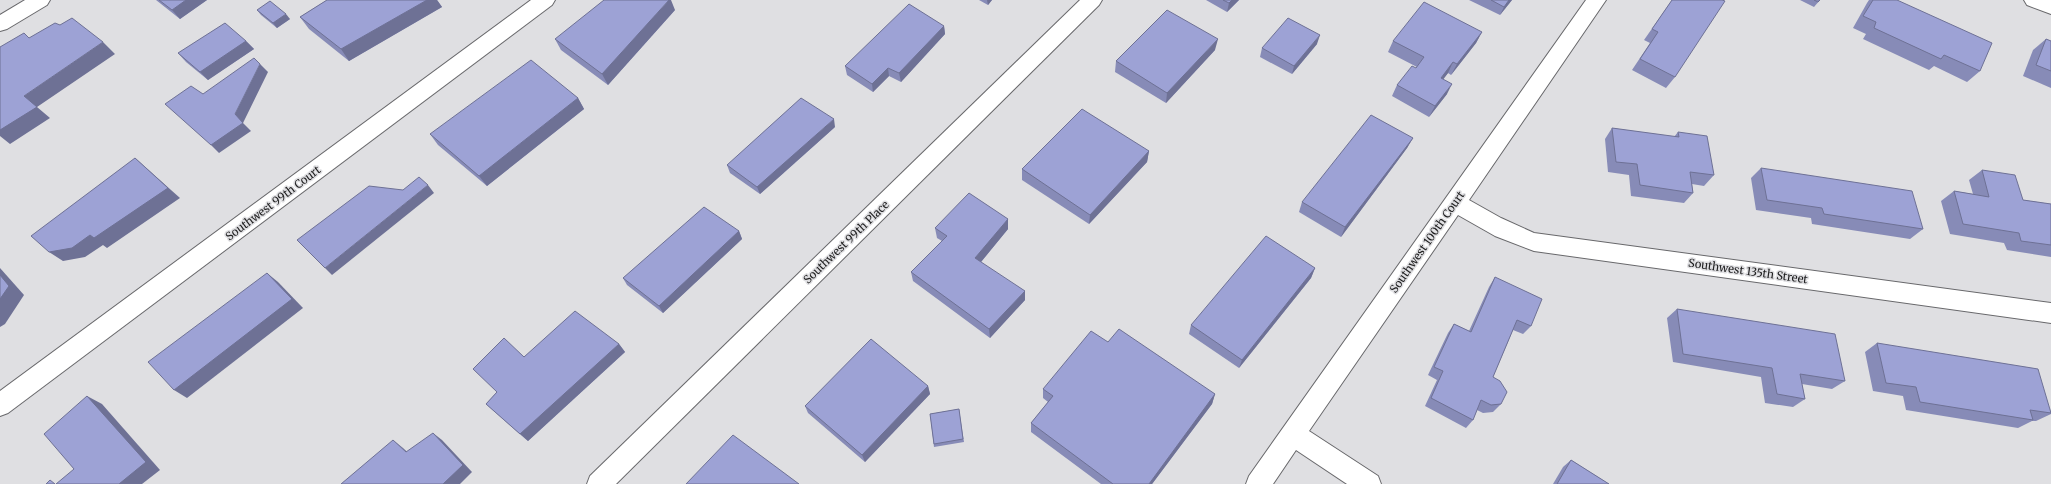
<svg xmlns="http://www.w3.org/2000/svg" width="2051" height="484" viewBox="0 0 2051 484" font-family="Merriweather,serif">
<rect width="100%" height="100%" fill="#dfdfe2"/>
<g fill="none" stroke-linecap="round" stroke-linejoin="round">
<defs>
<g id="minor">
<path d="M25,0H50L47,5L7,29L0,31V15Z"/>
<path d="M531,0H555L552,5L8,413L0,416V391Z"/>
<path d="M1080,0H1102L1099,5L616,484H587L590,476Z"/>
<path d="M1586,0H1606L1469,200L1501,218L1534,233L2051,303V323L1534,251L1495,236L1458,215L1309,431L1378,476L1381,484H1347L1296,450L1273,484H1246L1249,476Z"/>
</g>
<path id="tertiary" d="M2024,0H2051V14L2027,5Z"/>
</defs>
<use href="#minor" stroke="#68686b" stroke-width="2"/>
<use href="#tertiary" stroke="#68686b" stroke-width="2"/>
<use href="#minor" fill="#fff" fill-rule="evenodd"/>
<use href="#tertiary" fill="#fff" fill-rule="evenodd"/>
</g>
<g fill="#878bb7">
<path d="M156,0H207L180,19Z"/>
<path d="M327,0H437L442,7L349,61L309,29L300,17Z"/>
<path d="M979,0H992L988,5Z"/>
<path d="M1206,0H1239L1227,12Z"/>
<path d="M1469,0H1512L1500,15Z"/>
<path d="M1672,0L1675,77L1666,88L1632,70L1650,43L1644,40Z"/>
<path d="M1800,0H1820L1814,7Z"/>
<path d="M1869,0H1897L1980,71L1967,82L1934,66L1929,70L1863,39L1866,34L1853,28L1867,3Z"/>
<path d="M257,10L290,19L277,28L261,15Z"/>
<path d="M675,10L608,85L561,50L555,39Z"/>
<path d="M944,26L945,34L901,82L889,76L873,92L847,75L845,66Z"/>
<path d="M1482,32L1476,43L1451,75L1448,73L1443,79L1447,94L1429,117L1392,96L1397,85L1417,67L1388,52L1393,41Z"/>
<path d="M2046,39L2051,41V88L2023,76L2033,50Z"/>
<path d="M246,41L254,49L208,80L186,62L178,53Z"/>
<path d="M1317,44L1292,74L1260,57L1262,48Z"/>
<path d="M1215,50L1166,103L1115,72L1116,61Z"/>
<path d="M578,98L584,109L487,186L438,145L430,134Z"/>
<path d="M835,127L760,194L730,173L727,165Z"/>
<path d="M1612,128L1674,137L1678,132L1714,175L1704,186L1692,184L1693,193L1684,203L1631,196L1629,175L1608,172L1605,139Z"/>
<path d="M1413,138L1407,148L1341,237L1299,212L1302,202Z"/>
<path d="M1149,151L1147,162L1089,224L1022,180V169Z"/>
<path d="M1761,168L1923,229L1910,239L1812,224L1811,218L1756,210L1751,178Z"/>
<path d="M1982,170L2023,200L2051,204V257L2007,250L2004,243L1950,234L1941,201L1954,191L1973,194L1969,180Z"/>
<path d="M1008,219V229L981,262L1025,300L990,338L913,281L911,272L942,241L937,238L935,228Z"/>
<path d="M739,231L742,239L663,313L627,285L623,278Z"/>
<path d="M1315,268L1311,278L1239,368L1189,334L1191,325Z"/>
<path d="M1495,277L1531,326L1523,334L1513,330L1493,377L1501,404L1493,412L1483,413L1477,410L1473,420L1466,428L1425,406L1437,380L1428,375L1448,333L1454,324L1469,331L1489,287Z"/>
<path d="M1677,309L1845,381L1832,389L1802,384L1805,399L1793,407L1765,403L1761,377L1673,362L1667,318Z"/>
<path d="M1108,342L1215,394L1212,404L1152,484H1101L1031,432V423L1048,402L1043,398V389Z"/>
<path d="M1877,343L2051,412V414L2036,421H2032L2018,428L1906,410L1903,396L1873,391L1865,352Z"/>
<path d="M619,344L625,352L528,441L486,404L497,392Z"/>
<path d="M928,386L930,394L865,462L808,413L805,406Z"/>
<path d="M959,409L964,442L934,447L930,414Z"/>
<path d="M1571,460L1609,484H1553L1563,467Z"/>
</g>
<g fill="#6e7195">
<path d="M186,0H207L180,19L172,10Z"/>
<path d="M427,0H437L442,7L349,61L341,49Z"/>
<path d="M669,0H671L675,10L608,85L602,74Z"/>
<path d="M987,0H992L988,5Z"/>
<path d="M1232,0H1239L1227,12L1229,3Z"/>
<path d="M1509,0H1512L1500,15L1504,7Z"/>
<path d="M286,14L290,19L277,28L273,23Z"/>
<path d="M944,26L945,34L901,82L899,73Z"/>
<path d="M1482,32L1476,43L1451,75L1457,64Z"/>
<path d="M1320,35L1317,44L1292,74L1294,66Z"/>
<path d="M1218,39L1215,50L1166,103L1167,93Z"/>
<path d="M246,41L254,49L208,80L200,72Z"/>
<path d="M103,42L115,54L37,107L50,118L10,144L0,136V130L24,96Z"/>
<path d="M1453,62L1448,73L1436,89L1441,78Z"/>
<path d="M260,64L268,72L243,123L251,131L219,153L211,145L235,114Z"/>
<path d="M888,68L889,76L873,92L872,84Z"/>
<path d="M1452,84L1447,94L1429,117L1435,106Z"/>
<path d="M578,98L584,109L487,186L479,176Z"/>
<path d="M834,119L835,127L760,194L757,187Z"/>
<path d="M1413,138L1407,148L1341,237L1345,227Z"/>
<path d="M1149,151L1147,162L1089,224L1090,215Z"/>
<path d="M135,158L180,198L107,248L103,245L85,257L63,261L49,252L90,235Z"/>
<path d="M428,185L434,193L332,275L325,268Z"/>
<path d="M1008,219V229L976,268L975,258Z"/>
<path d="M739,231L742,239L663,313L659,306Z"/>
<path d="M0,268L24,295L5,324L0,327Z"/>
<path d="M1315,268L1311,278L1239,368L1242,360Z"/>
<path d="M267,273L278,282L303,308L187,398L174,390Z"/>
<path d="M1025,291V300L990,338L989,329Z"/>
<path d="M619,344L625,352L528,441L520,434Z"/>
<path d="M928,386L930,394L865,462L862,455Z"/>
<path d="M1215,394L1212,404L1152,484H1149Z"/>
<path d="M87,396L102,404L160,470L142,484H119Z"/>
<path d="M433,433L442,440L472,472L460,484H443Z"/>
<path d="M393,440L403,448L416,460L406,452Z"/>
</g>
<g fill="#9da2d5" stroke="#6e7195">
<path d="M159,0H186L172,10Z"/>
<path d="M327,0H427L341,49L300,17Z"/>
<path d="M604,0H669L602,74L555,39Z"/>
<path d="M1223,0H1232L1229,3Z"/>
<path d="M1491,0H1509L1504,7Z"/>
<path d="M1672,0H1722L1725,1L1675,77L1640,59L1658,32L1652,29Z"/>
<path d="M1814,0H1820L1818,2Z"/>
<path d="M1873,0H1897L1992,43L1980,71L1944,55L1941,59L1874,28L1876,22L1863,16Z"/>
<path d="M270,1L286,14L273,23L257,10Z"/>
<path d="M1424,2L1482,32L1457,64L1453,62L1441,78L1452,84L1435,106L1397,85L1412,66L1416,68L1424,57L1393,41Z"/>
<path d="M909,4L944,26L899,73L888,68L872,84L845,66Z"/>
<path d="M1167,10L1218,39L1167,93L1116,61Z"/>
<path d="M72,18L103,42L24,96L37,107L0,130V47L24,33L29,38L55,23L60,25Z"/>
<path d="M1288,18L1320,35L1294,66L1262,48Z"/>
<path d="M225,23L246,41L200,72L178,53Z"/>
<path d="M2046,39L2051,41V71L2036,65Z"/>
<path d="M254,58L260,64L235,114L243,123L211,145L165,104L191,86L203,94Z"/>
<path d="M531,60L578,98L479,176L430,134Z"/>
<path d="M801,98L834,119L757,187L727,165Z"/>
<path d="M1082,109L1149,151L1090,215L1022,169Z"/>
<path d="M1371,115L1413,138L1345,227L1302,202Z"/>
<path d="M1612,128L1679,137L1678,132L1707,136L1714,175L1690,172L1693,193L1640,185L1637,164L1616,162Z"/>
<path d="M135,158L168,188L94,238L90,235L72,248L49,252L31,236Z"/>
<path d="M1761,168L1912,191L1923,229L1824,214L1822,208L1767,200Z"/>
<path d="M1982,170L2015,175L2023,200L2051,204V245L2021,241L2019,233L1963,224L1954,191L1989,197Z"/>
<path d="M419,177L428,185L325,268L297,240L369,186L403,190Z"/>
<path d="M969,193L1008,219L975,258L1025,291L989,329L911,272L947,236L935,228Z"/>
<path d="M704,207L739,231L659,306L623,278Z"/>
<path d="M1266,236L1315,268L1242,360L1191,325Z"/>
<path d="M267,273L292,299L174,390L148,362Z"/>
<path d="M0,275L9,286L0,299Z"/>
<path d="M1495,277L1542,299L1531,326L1517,320L1493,377L1500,381L1507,392L1501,404L1491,405L1481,400L1473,420L1431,398L1443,371L1434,367L1454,324L1471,332Z"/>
<path d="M1677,309L1835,334L1845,381L1800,374L1805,399L1777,394L1772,368L1683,354Z"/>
<path d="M575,311L619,344L520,434L486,404L497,392L473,369L504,338L524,357Z"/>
<path d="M1119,329L1215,394L1149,484H1113L1031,423L1053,396L1043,389L1091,331L1108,342Z"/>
<path d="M871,339L928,386L862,455L805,406Z"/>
<path d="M1877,343L2038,369L2051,413L2030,410L2033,420L1920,402L1916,387L1886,383Z"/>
<path d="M87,396L146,462L119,484H56L74,469L44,434Z"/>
<path d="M959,409L963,439L934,444L930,414Z"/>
<path d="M433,433L463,465L443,484H341L393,440L406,452Z"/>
<path d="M733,435L799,484H686Z"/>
<path d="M1571,460L1609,484H1557Z"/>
<path d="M50,480L55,484H46Z"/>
</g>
<g text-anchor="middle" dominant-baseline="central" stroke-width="3" stroke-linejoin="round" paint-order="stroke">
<g font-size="11" fill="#212122" stroke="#dfdfe2">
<text transform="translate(273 203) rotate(-37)">Southwest 99th Court</text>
<text transform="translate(846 242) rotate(-44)">Southwest 99th Place</text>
<text transform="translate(1427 242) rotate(-55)">Southwest 100th Court</text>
<text transform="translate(1748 271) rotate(8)">Southwest 135th Street</text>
</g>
</g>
</svg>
